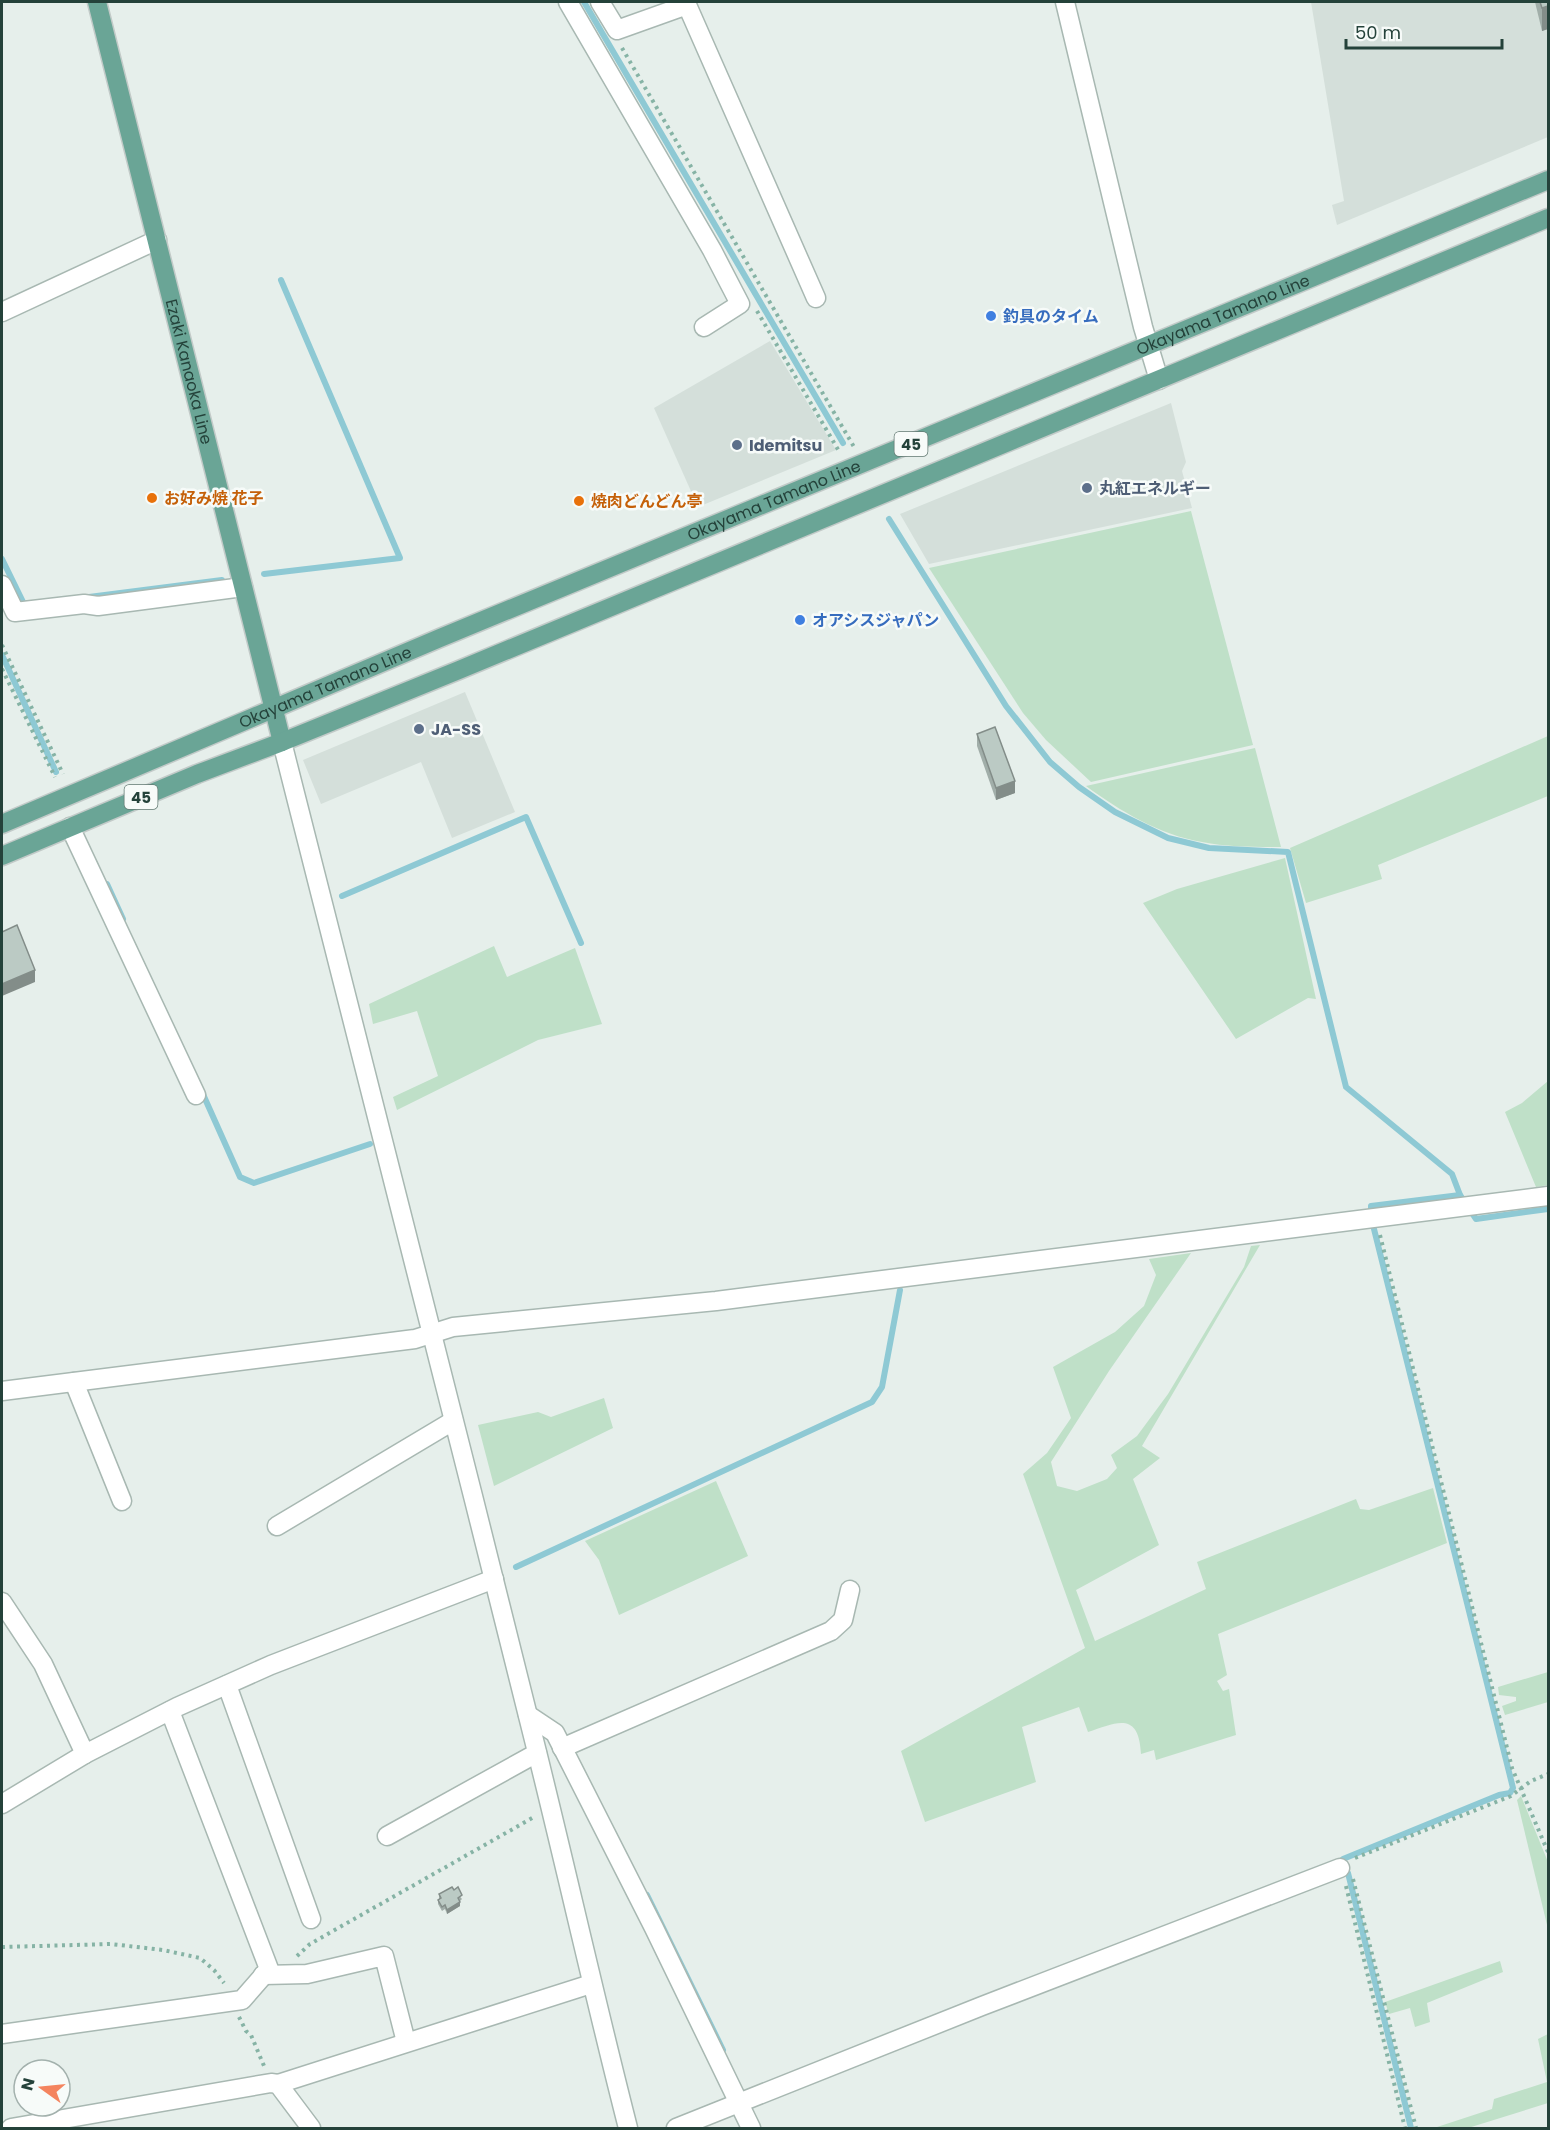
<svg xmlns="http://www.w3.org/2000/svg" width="1550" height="2130" viewBox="0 0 1550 2130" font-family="Poppins,'Noto Sans JP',sans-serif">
<rect width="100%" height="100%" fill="#e6efeb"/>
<g fill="#d4dfda">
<path d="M1311,2H1548V137L1337,225L1332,205L1344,201Z"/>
<path d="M770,341L836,450L698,507L654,408Z"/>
<path d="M1171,403L1186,462L1182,471L1192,508L929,564L900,514Z"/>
<path d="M465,692L515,812L452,838L421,762L321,804L303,760Z"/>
</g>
<g fill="#bfe0c8">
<path d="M1191,511L1253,745L1091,782L1046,740L1023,713L929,568Z"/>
<path d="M1548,736V796L1378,865L1382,879L1306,903L1290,848Z"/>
<path d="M1255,748L1281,847C1254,847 1228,847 1202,842C1160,835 1120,811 1086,786Z"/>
<path d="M1285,858L1316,999L1308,998L1236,1039L1143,903L1177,889Z"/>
<path d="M494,946L507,977L575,948L602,1024L538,1040L397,1110L393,1097L438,1076L417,1011L373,1024L369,1004Z"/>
<path d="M1548,1081V1185L1536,1187L1505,1112L1522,1103Z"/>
<path d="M1260,1245L1142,1446L1160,1458L1133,1479L1159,1545L1076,1590L1095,1641L1206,1589L1197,1562L1356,1499L1360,1509L1369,1510L1433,1488L1447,1543L1218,1634L1227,1675L1217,1681L1223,1691L1229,1689L1236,1735L1156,1760L1154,1750L1141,1754C1139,1711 1117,1722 1088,1732L1079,1707L1022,1727L1036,1782L925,1822L901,1751L1085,1648L1023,1474L1047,1453L1071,1418L1053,1367L1115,1332L1144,1306L1156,1275L1149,1259L1191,1253L1109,1371L1051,1462L1057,1486L1077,1491L1107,1479L1117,1468L1111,1455L1137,1436L1168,1394L1244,1267L1251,1246Z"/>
<path d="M604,1398L613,1428L494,1486L478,1425L538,1412L551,1417Z"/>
<path d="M716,1481L748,1556L619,1615L599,1560L585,1541Z"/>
<path d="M1548,1672V1702L1505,1715L1502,1706L1516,1701V1697L1499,1695L1498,1687Z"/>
<path d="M1521,1796L1548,1862V1929L1517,1800Z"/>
<path d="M1500,1961L1503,1972L1427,2003L1430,2022L1415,2027L1410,2008L1389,2014L1385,2002Z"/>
<path d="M1548,2034V2103L1468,2128H1434L1492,2109L1494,2099L1547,2082L1538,2039Z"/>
</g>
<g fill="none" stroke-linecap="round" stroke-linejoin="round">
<g stroke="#8ec9d4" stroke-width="6">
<path d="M584,2L843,443"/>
<path d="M889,519L1006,706L1050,762L1079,787L1115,812L1168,838L1209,848L1288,852L1346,1087L1452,1174L1460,1195L1476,1219L1548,1209"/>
<path d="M2,559L25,606"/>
<path d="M264,574L400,558L281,280"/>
<path d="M89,597L222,580"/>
<path d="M2,655L56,772"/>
<path d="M107,884L123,919"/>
<path d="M342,896L526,817L581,943"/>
<path d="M202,1092L240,1177L254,1183L370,1144"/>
<path d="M1371,1209V1206L1460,1195"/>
<path d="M516,1567L872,1402L882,1387L900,1290"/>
<path d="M1344,1862L1343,1859L1499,1795L1510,1793L1513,1788L1374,1229"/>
<path d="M1348,1873L1411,2128"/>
<path d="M647,1895L723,2050"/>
</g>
<defs>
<g id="minor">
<path d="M568,2L712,250L740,304L704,327"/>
<path d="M600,2L617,30L687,5L816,298"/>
<path d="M1065,2L1143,327L1159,380"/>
<path d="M2,312L157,240"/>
<path d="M2,585L15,612L84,604L98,606L243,587"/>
<path d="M282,742C368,1078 453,1415 537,1752C568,1877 596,2003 628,2128"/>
<path d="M70,827L196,1095"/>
<path d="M74,1382L122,1501"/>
<path d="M2,1391L415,1339L453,1327L716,1301L1548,1196"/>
<path d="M277,1526L453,1421"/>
<path d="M2,1602L43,1664L85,1754L177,1707L271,1665L494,1579"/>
<path d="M227,1685L311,1919"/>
<path d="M528,1715L555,1733L654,1928L751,2128"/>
<path d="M562,1748L831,1631L843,1620L850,1590"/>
<path d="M2,1804L85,1754"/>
<path d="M387,1836L537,1753"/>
<path d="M263,1975L307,1974L384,1956L406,2042"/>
<path d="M2,2034L242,2000L269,1969L170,1711"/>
<path d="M278,2084L591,1984"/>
<path d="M11,2128L271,2083L278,2084L311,2128"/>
<path d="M676,2128L982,2006L1340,1868"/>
</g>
<g id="major">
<path id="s1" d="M97,2L282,742"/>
<path id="s2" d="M2,824L440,638L1548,180"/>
<path d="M2,856L197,774L282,742L459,670L1548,218"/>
</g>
</defs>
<use href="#minor" stroke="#a8b8b2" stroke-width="21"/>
<use href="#major" stroke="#c2cac8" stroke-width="21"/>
<g stroke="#86b3a5" stroke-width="4" stroke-dasharray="3 4.5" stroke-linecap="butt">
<path d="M622,48L854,447"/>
<path d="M757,311L840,453"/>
<path d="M2,645L63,774"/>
<path d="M2,669L55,777"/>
<path d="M1380,1235L1512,1768L1548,1852"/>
<path d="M1355,1858L1511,1796L1531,1781L1548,1774"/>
<path d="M1353,1879L1416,2128"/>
<path d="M1346,1886L1405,2128"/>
<path d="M2,1947L111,1944L163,1950L200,1958L214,1970L224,1983"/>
<path d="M297,1956L310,1944L534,1817"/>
<path d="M239,2017L246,2031L251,2035L264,2066"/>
</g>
<use href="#minor" stroke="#fff" stroke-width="18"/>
<use href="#major" stroke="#6aa596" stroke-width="18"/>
</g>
<g fill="#a1aea9">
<path d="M1535,2H1548V29L1542,31Z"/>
<path d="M977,734L1015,793L996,800L977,746Z"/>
<path d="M454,1890L462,1899L460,1901V1906L447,1914L445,1909L442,1911L438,1904V1900L439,1899V1894Z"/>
</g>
<g fill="#838d89">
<path d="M1548,6V29L1542,31V8Z"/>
<path d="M1015,781V793L996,800V788Z"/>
<path d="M35,970V982L2,996V984Z"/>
<path d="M460,1902V1906L447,1914V1910Z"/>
</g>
<g fill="#bbcac4" stroke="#838d89" stroke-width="1.5">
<path d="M1540,2H1548V6L1542,8Z"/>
<path d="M995,727L1015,781L996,788L977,734Z"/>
<path d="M17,925L35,970L2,984V932Z"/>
<path d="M452,1887L454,1890L458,1887L462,1895L458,1898L460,1902L447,1910L445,1905L442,1907L438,1900L441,1898L439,1894Z"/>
</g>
<g fill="#3f7fe0" stroke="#f7fbf9" stroke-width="2">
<circle cx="991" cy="316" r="6"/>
<circle cx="800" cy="620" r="6"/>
</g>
<g fill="#5c6f8a" stroke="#f7fbf9" stroke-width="2">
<circle cx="737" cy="445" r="6"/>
<circle cx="1087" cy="488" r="6"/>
<circle cx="419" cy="729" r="6"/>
</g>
<g fill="#e8710a" stroke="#f7fbf9" stroke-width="2">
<circle cx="152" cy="498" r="6"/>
<circle cx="579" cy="501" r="6"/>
</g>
<g text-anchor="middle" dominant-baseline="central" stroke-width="5" stroke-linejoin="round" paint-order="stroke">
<g fill="#f7fbf9" stroke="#637a73" stroke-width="1.5">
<rect x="894.5" y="432" width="33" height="24" rx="4.5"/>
<rect x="124.5" y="785" width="33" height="24" rx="4.5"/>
</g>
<g font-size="15" font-weight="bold" fill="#24423a">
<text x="911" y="444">45</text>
<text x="141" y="797">45</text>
</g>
<g font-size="16" fill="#24423a" stroke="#f7fbf9">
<text stroke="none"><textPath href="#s2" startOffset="1323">Okayama Tamano Line</textPath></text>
<text stroke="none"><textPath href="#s1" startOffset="381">Ezaki Kanaoka Line</textPath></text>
<text stroke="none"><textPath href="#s2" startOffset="837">Okayama Tamano Line</textPath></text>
<text stroke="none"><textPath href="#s2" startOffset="351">Okayama Tamano Line</textPath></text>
</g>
<g font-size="16" font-weight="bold" fill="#366cbe" stroke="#f7fbf9" text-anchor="start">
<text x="1003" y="316">釣具のタイム</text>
<text x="812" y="620">オアシスジャパン</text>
</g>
<g font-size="16" font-weight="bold" fill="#4e5e75" stroke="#f7fbf9" text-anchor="start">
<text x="749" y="445">Idemitsu</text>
<text x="1099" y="488">丸紅エネルギー</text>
<text x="431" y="729">JA-SS</text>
</g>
<g font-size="16" font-weight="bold" fill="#c56008" stroke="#f7fbf9" text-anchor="start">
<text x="164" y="498">お好み焼 花子</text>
<text x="591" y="501">焼肉どんどん亭</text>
</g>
</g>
<rect width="1550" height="2130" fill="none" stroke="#24423a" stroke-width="6"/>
<g transform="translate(42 2088) rotate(285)"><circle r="28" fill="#f7fbf9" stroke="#a3b1ad" stroke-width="1.5"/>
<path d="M0-4.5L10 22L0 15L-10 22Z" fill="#f4845f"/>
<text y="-9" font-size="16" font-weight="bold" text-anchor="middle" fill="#24423a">N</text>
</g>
<path d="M1346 39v9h156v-9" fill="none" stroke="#24423a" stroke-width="3"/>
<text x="1355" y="39" font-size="18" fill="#24423a" stroke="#f7fbf9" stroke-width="4.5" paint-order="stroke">50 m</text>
</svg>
